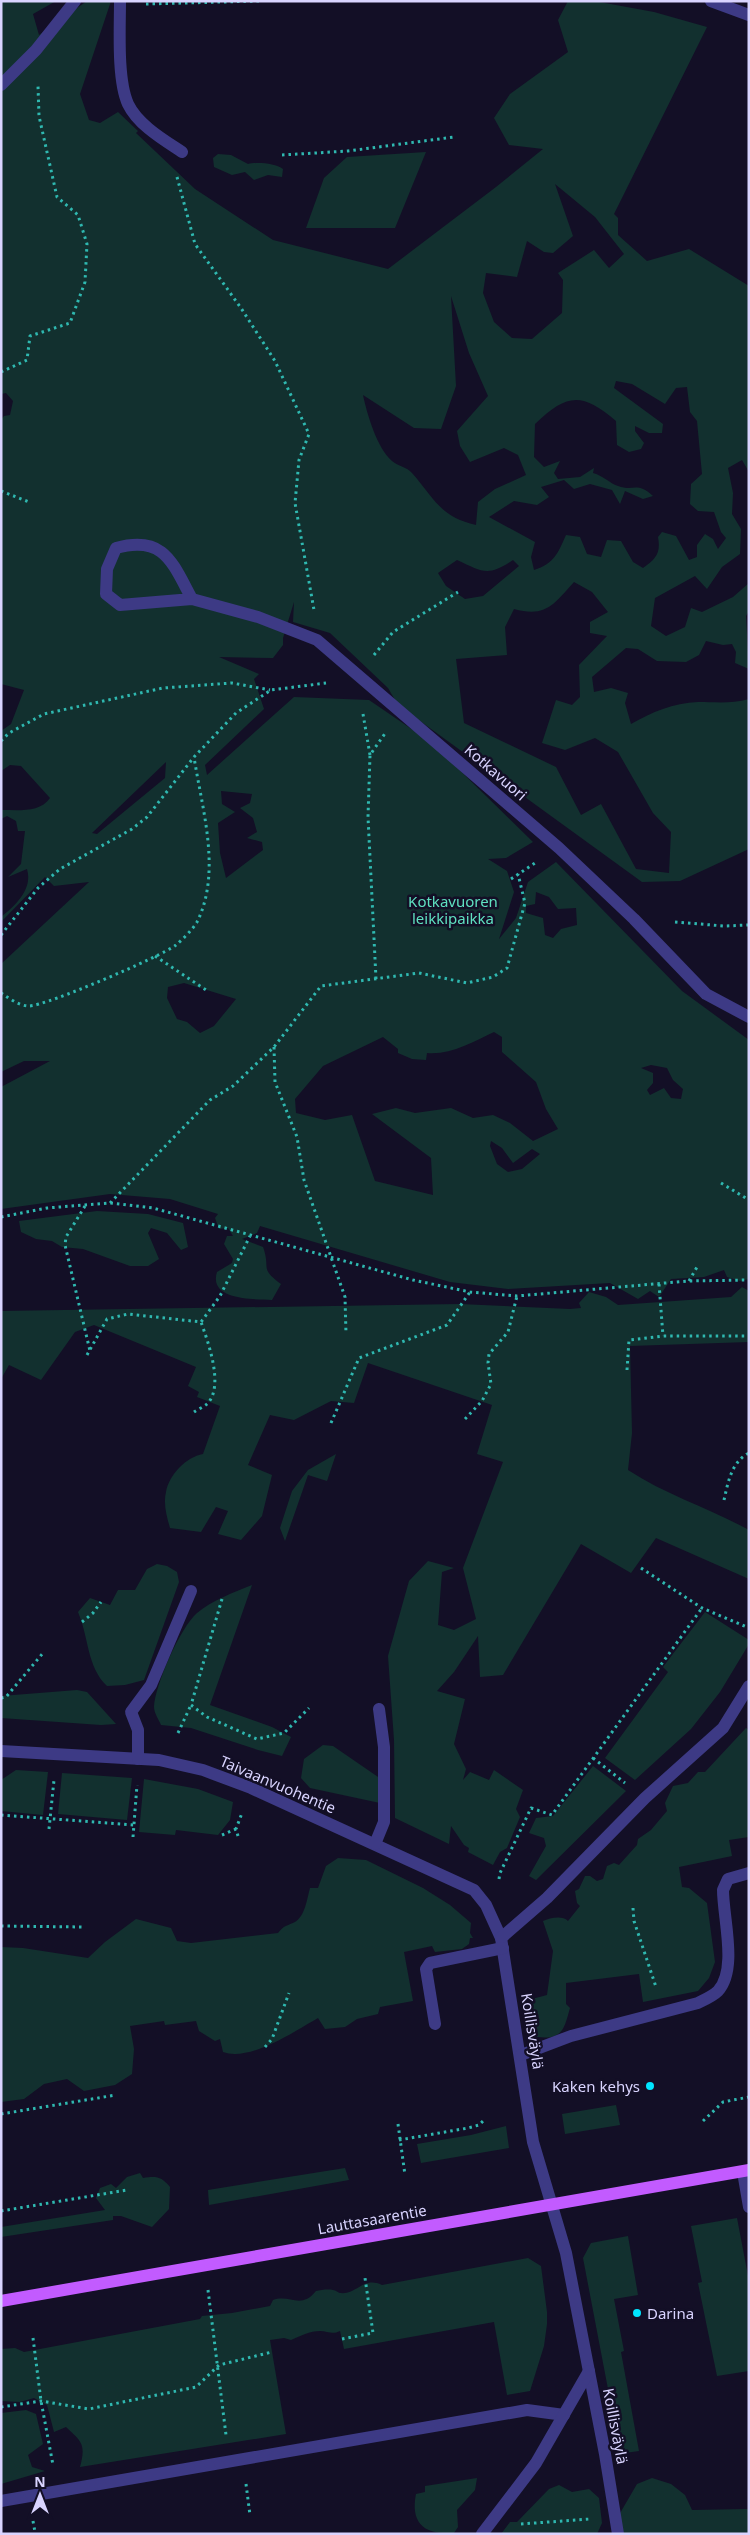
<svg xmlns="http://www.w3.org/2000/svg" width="750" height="2535" viewBox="0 0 750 2535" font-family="'Noto Sans',sans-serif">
<rect width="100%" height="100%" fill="#130f26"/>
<g fill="#12302f" fill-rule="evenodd">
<path d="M1,1H56L33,14L39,35L87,1H111L80,94L89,120L100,123L118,112L138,131L136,133L195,189L273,240L388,269L496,187L543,149L509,145L494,118L510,94L568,52L558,20L568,1H594L654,12L707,27L614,214L618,218V235L647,261L689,249L749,286V472L742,460L728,468L733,493L732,514L741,529L740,554L722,567L707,589L695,576L655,598L651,626L666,636L685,627L691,608L702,612L733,597L749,583V611L746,616L749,669L735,663L736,652L732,644L723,645L706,641L699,655L686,662L657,661L638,649L626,648L592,677L594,692L611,688L628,693L625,703L631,724C652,712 673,703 698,702C716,702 731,704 749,699V849L680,881L642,882L398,705L388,688L330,633L293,622L294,602L283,638V645L273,658L219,657L259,674L254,679L264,709L205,765L207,775L294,697L369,700L432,743L533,842L506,858L488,859L507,871L514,892L499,939L516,918L528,882L556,862L682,991L749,1040V1279L740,1281L727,1277L724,1270L704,1277L671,1279L659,1297L650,1291L638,1299L610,1283L508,1289L450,1282L260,1226L257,1233L242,1239L263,1247C271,1269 259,1268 281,1284L272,1300C255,1299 208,1301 217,1272L232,1263L233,1259L224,1244L227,1236H233L228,1228L219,1229L215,1218L218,1214L170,1199L110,1194L1,1209V1087L50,1061H24L1,1072V964L89,882L54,886L45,877L1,922V917C16,905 33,889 27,869L8,877L21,864L25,831H18L16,821L7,816L1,819V810C18,810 40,813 50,798L21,766L10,765L1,771V731L11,724L24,690L1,684V420L4,416L10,415L13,401L6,393L1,394ZM555,184L595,217L624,254L609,268L594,250L558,273L563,280L562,313L532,339L512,338L494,322L483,293L486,273L517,277L527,241L544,252L553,253L573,236ZM451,296L469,353L488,396L457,431L460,446L470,462L504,448L518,455L526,475L495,489L478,502L476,525C440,517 435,499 412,473C407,467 398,466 392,461C377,448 367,414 363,395L414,428L441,429L456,386ZM616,381L632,384L665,404L676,388L687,387L690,412L697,421L702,474L691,484L690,504L698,511L714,512L721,532L726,538L718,549L713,539L705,534L697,545V557L689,560L676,536L662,532L658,537C661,553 656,559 643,568L633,562L621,541L607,540L601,557L587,554L580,537L566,535C558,553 554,564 534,570L531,557L535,542L489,517L514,501L537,505L549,497L541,487L564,480L574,489L590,484L612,490L620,504L625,491L643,499L653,496C636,481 634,492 618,486C609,483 604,476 593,473L594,468L580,477L558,479L554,473L560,461L544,467L534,457L535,424C567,393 582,392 616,421L617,445L629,452L641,449L644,443L635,431V426L649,433H662L663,424L614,388ZM457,560C483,572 488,577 513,560L519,566L483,596L465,599L446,586L438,573ZM574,582L592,592L608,612L590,622V633L607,636L579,665L580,697L572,705L556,700L542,743L565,750L595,738L618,752L653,813L671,832L669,873L636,869L601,804L581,815L556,767L464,723L456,659L507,655L505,627L514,609C546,618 554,604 574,582ZM166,762L165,778L97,834L92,833ZM221,791L252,794L250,803L240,808L253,818L257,832L247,838L262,842L263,850L226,878L220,853L218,823L235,812L222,804ZM536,892L549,897L558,909L576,908L577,925L561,929L553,938L545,935L543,918L526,913V906L535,904ZM184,983L236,999L214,1026L200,1033L187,1022L177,1019L167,998L168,987ZM494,1032L502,1037V1052L536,1082L546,1109L558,1129L533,1141L510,1123L493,1115L473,1118L451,1108L415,1113L396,1108L372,1114L431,1158L433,1195L375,1181L352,1115L325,1120L296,1113L295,1099L323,1066L383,1037L398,1049V1053L412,1059L426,1060L427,1053C451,1055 473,1042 494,1032ZM651,1065L667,1068L673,1080L683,1089L681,1099L671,1098L664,1088L650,1095L647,1090L653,1083V1073L641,1068ZM491,1141L502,1148L513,1163L532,1149L540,1154L522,1169L508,1172L497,1164L490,1146Z"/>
<path d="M426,152L395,228H306L324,178L347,157Z"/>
<path d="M218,154L231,155L248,164C257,162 275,163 283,169L282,177L268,175L254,180L245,172L232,175L214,167L213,158Z"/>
<path d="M97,1211L148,1214L183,1223L188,1247L181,1250L167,1233L151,1228L148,1233L159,1259L148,1266H130L83,1249L62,1247L52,1241L36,1239L21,1232L19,1221Z"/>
<path d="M742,1287L749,1291V1342L630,1346L632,1433L628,1470C666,1495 709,1508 749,1530V1579L656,1538L631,1573L581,1544L503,1675L480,1677L478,1636L454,1672L437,1691L465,1699L454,1744L466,1769L463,1780L470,1772L489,1780L494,1770L523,1790L516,1809L520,1817L507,1848L500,1852L493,1865L468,1852L469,1848L464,1845L451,1826L449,1844L395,1818L394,1740L388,1656L409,1581L428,1561L454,1568L442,1572L438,1625L454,1630L476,1619L463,1568L503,1462L477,1454L492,1405L368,1363L354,1403L331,1401L294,1420L270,1415L248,1465L272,1475L262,1516L241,1540L218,1534L228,1511L216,1507L201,1532L170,1528C167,1517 163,1504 166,1492C169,1475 186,1457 203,1454L220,1406L197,1397L199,1392L188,1386L196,1367L94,1325L75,1332L41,1380L9,1365L1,1379V1311L460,1304L570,1309L581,1308L579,1303L589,1292L606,1297L618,1305L731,1297Z"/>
<path d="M336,1454L327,1481L308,1475L285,1541L280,1528L292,1491L308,1470Z"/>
<path d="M157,1564L167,1566L177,1572L179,1582L144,1680L125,1685L107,1686C87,1667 89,1638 78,1612L90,1598L110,1605L118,1590H135L147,1569Z"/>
<path d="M252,1585L210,1705L272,1727L291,1737L282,1756L258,1750L191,1728L161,1725C159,1720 154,1713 154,1707C155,1685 180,1628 197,1613C211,1601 234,1592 252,1585Z"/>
<path d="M705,1612L749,1640V1644L720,1692L691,1729L635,1780L605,1758L668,1672L663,1667Z"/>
<path d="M77,1690L87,1692L116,1724L101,1725L1,1718V1696Z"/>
<path d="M746,1728L749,1730V1837L729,1840L732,1856L679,1867L682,1887L689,1888L707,1903L715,1962L709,1978L698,1991L643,2002L639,1974L566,1983V2004L570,2008C564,2029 563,2040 537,2037L532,2026V1999L547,1995L553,1951L543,1921C550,1918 562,1915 568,1921L580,1906L577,1903L575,1891L579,1889L585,1876H590L597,1881L603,1879L607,1866L614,1863L619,1865L637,1845L638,1839L651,1830L667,1811L665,1803L673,1786L688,1783L698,1772H705Z"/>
<path d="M323,1745L333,1746L381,1779L380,1803L310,1788L301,1778L304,1759Z"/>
<path d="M593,1766L626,1791L536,1880L529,1876L546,1846L544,1838L529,1833L536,1818L553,1816Z"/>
<path d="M16,1770L48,1772L43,1815L1,1811V1780Z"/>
<path d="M62,1773L132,1778L127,1820L58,1814Z"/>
<path d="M144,1779L198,1789L233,1802L230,1820L218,1835L176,1830L175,1835L139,1832Z"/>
<path d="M338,1858L366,1860L423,1888L450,1905L471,1923L470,1933L473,1938H470L469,1944L462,1949L435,1952L432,1946L404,1952L413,2001L380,2007L378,2014L357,2019L345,2027L325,2029L318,2018C295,2031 250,2062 223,2052L220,2039L215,2041L199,2031L196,2021L165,2025L164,2021L130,2026L134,2049L132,2074L115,2085L84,2091L67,2079L44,2084L24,2099L1,2102V1947L23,1948L88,1958L105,1942L136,1919L171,1928L177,1941L191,1943L278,1933C284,1925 287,1926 295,1922C305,1916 307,1899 310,1888H318L326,1866Z"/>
<path d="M616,2105L620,2125L565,2134L562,2114Z"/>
<path d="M506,2126L509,2148L421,2163L417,2144L471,2135Z"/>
<path d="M345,2168L349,2180L209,2205L208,2190Z"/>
<path d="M140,2173L143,2178C156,2176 161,2176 170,2187L169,2209L152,2227L121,2216H113V2220L1,2237V2227L105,2210L96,2198L100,2188L111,2184L116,2188L127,2177Z"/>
<path d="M737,2218L749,2281V2371L717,2376L698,2283L702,2282L691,2226Z"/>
<path d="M628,2236L638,2295L614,2299L624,2351L621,2352L639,2451L625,2453L617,2436L583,2258L591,2243Z"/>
<path d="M528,2258L541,2266L547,2312V2324L544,2346L530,2391L507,2395L494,2322L344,2349L340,2331C332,2335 328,2331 320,2331C310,2331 300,2336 291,2340L284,2338L270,2340L286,2434L80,2467C86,2444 82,2442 66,2427L54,2432L47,2405L34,2398L20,2402L1,2401V2349L15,2348L24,2352L200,2319L202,2316L232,2313L270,2306L273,2300C290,2294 301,2310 316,2291C321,2290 328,2289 333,2290C336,2290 338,2293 340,2293C357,2295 363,2276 382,2285Z"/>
<path d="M26,2410L36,2414L43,2444L28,2455L32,2467L45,2471L1,2484V2413Z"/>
<path d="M477,2478L475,2490L457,2510L458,2527L454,2533C425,2535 410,2524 416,2494L425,2492V2486Z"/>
<path d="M652,2478L671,2484L685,2495L692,2510L749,2509V2534H612V2527L637,2484Z"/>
<path d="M559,2485L572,2492L589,2489L599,2498L602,2523L597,2534H501L510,2522H517L549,2489Z"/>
</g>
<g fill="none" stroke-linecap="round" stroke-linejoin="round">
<g stroke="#2fb8b0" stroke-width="3" stroke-dasharray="2.5 4" stroke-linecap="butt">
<path d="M146,4L260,1"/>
<path d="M282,155L348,151L454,137"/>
<path d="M177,177L195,244L241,308L275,361L309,434L299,460L295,503L314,610"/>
<path d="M1,372L27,360L30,336L70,323L85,282L87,244L78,215L57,197L39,116L38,86"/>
<path d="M1,491L29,502"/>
<path d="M374,655L393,632L458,592"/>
<path d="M363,714L370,755"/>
<path d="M1,741L9,733L44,714L163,688L232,683L270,690"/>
<path d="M511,879L535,863"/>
<path d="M675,922L724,926L749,925"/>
<path d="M1,935L38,888L60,869L132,829L147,817L194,757L236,713L271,690L326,683"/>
<path d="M155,956L209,992"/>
<path d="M376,979L368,817L370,755L386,732"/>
<path d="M1,993C9,998 19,1006 29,1006C46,1006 162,956 176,945C183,939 193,929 197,922C222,872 202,809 194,757"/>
<path d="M274,1047L275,1082L297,1137L304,1180L345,1297L346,1334"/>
<path d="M721,1183L749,1200"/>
<path d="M110,1203L210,1100L233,1086L274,1047L321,986L419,973L467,983L493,977L507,968L525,903L518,874"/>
<path d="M85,1206L66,1237L65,1245L90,1351"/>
<path d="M1,1217L47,1208L110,1203L153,1208L413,1280L470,1292L517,1296L688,1281L749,1280"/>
<path d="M689,1281L697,1267"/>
<path d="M659,1284L663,1336"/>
<path d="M87,1355L107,1319L128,1314L201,1322L220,1296L250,1236"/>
<path d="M627,1370L629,1340L663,1336H749"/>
<path d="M194,1412C198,1409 204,1407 208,1403C224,1385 208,1342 201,1322"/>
<path d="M465,1419L482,1401L491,1384L488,1363L489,1354L508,1332L517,1296"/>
<path d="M331,1423L359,1358L447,1325L470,1292"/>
<path d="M724,1500C728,1483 731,1462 749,1453"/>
<path d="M641,1568L702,1608L749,1628"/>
<path d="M222,1599L191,1705L207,1717L257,1739L284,1733L309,1708"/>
<path d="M82,1622L93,1613L101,1602"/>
<path d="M1,1698L6,1697L43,1653"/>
<path d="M178,1733L191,1705"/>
<path d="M593,1758L625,1783"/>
<path d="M1,1815L134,1825"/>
<path d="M49,1829L54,1780"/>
<path d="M222,1835L236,1829"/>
<path d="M238,1836L236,1829L242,1813"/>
<path d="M133,1837L137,1785"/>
<path d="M499,1879L500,1873L531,1808L552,1815L702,1608"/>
<path d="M633,1908L634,1921L656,1987"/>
<path d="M1,1926L83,1927"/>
<path d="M265,2047L272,2039L289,1993"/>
<path d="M1,2114L116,2095"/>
<path d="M703,2121L723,2102L749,2097"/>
<path d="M398,2124L405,2175"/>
<path d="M399,2140L468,2128L479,2125L485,2119"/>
<path d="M1,2211L127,2190"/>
<path d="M208,2290L226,2435"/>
<path d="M33,2338L41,2401L53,2465"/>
<path d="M342,2339L373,2333L365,2278"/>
<path d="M1,2407L41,2401L89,2409L196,2387L219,2365L272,2352"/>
<path d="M246,2484L250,2515"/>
<path d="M33,2521L35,2532"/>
<path d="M521,2524L590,2519"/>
</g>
<g stroke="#3d3a85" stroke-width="12">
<path d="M120,1C120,28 117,80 128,104C138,125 164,140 182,152"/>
<path d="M711,1L749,15"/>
<path d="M1,85L36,50L75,1"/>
<path d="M192,599C172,562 164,535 116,548L107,569L106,594L120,605L192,599L258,617L317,640L559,848L634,919L706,994L749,1017"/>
<path d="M1,1751L159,1760L203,1770L251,1788L474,1890L486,1905L501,1938L533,2142L566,2253L605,2454L618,2534"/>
<path d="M138,1759V1730L131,1712L151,1685L191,1591"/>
<path d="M375,1844L384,1822V1747L379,1709"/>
<path d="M501,1938L547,1898L645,1798L723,1728L749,1686"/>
<path d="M435,2024L426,1969L430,1963L503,1948"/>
<path d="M521,2055L571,2036L698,2003C704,2000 713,1996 718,1991C738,1969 723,1918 723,1890L728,1879L749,1873"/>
<path d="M743,2172L749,2207"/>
<path d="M1,2501L527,2410L564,2415"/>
<path d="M482,2534L536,2463L589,2371"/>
</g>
<path stroke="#c25bff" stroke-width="12" d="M1,2301L749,2170"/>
</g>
<g fill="#00e5ff" stroke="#130f26" stroke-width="2">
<circle cx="650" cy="2086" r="5"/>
<circle cx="637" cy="2313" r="5"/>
</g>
<g text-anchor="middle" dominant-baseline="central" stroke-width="5" stroke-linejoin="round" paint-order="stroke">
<g font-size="15" fill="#d9d4ff" stroke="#130f26">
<text transform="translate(496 772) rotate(41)">Kotkavuori</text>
<text transform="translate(278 1784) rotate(23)">Taivaanvuohentie</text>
<text transform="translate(533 2031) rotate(81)">Koillisväylä</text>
<text transform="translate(372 2219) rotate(-10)">Lauttasaarentie</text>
<text transform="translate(616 2426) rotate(79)">Koillisväylä</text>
</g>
<g font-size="15" fill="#5fe0c0" stroke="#130f26">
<text x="453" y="901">Kotkavuoren<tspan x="453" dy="17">leikkipaikka</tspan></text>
</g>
<g font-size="15" fill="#d9d4ff" stroke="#130f26" text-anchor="end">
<text x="640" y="2086">Kaken kehys</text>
<text x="647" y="2313" text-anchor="start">Darina</text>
</g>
</g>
<rect width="750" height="2535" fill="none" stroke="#d9d4ff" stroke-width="5"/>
<g transform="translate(40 2495)" stroke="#130f26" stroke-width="4" paint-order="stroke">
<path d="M0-4L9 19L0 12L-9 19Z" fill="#d9d4ff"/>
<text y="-8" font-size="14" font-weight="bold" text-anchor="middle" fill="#d9d4ff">N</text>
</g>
</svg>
